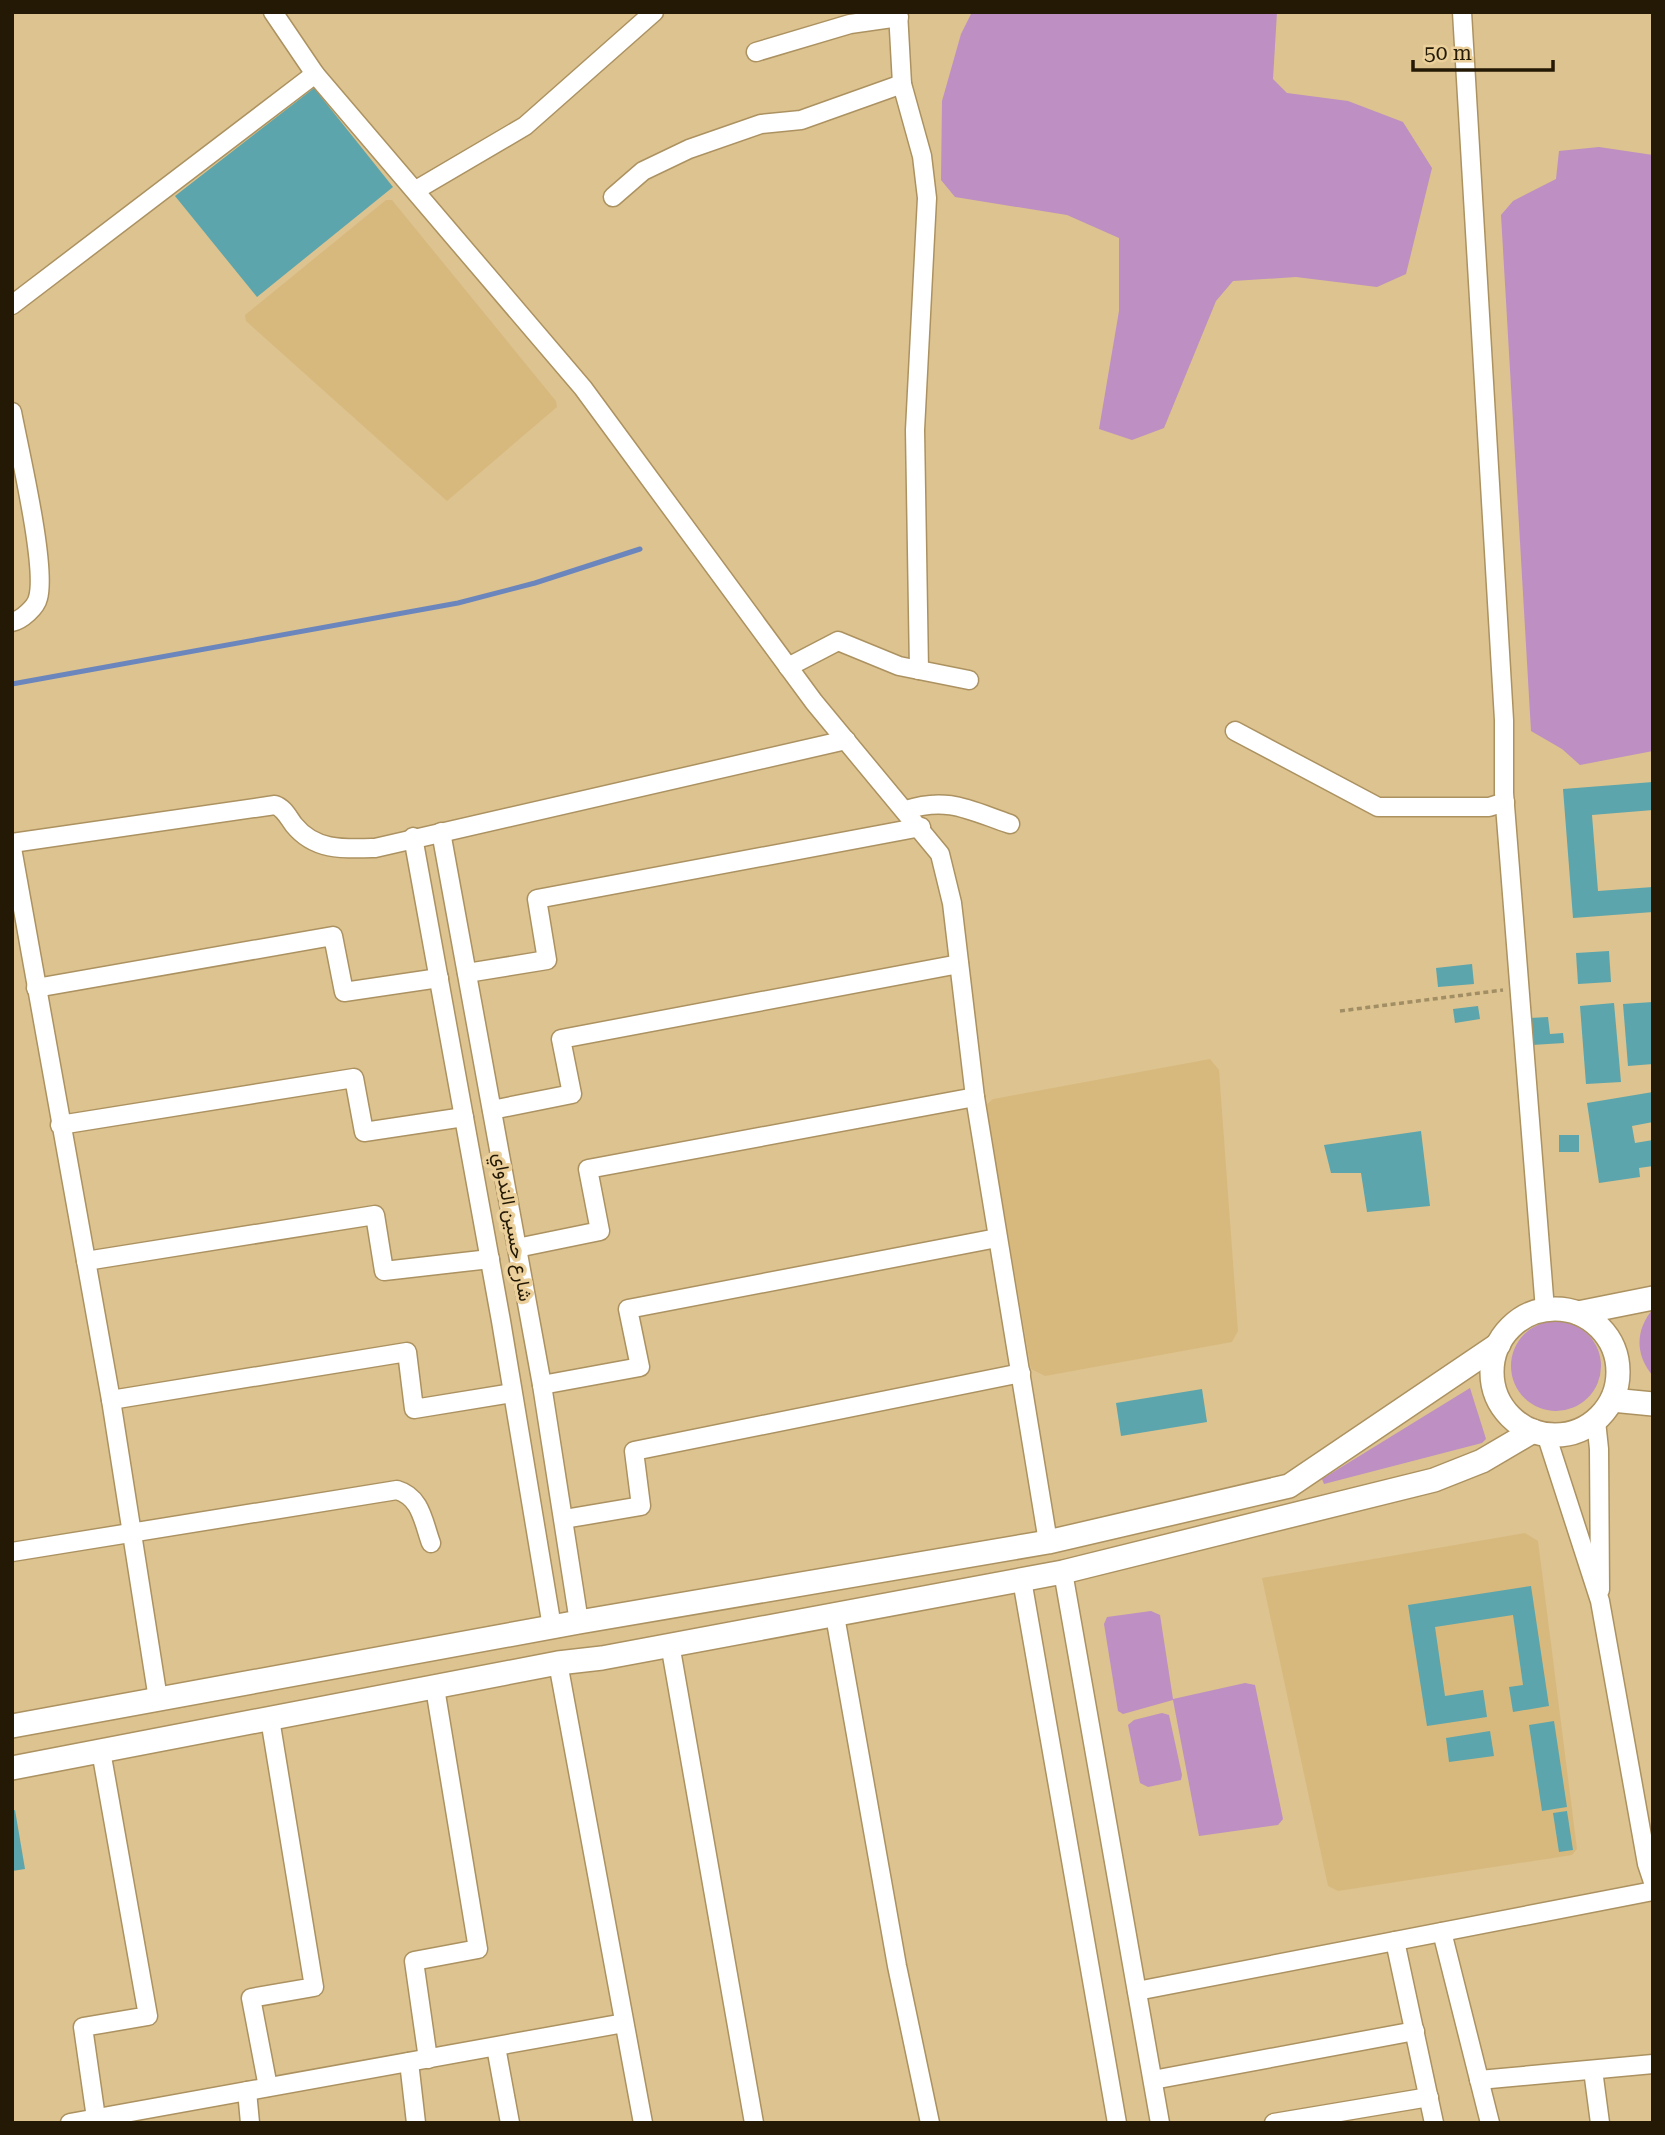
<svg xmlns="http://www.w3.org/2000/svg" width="1665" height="2135" viewBox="0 0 1665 2135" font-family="'Roboto Serif',Vazirmatn,serif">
<rect width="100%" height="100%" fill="#ddc38f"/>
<g fill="#d7b97e">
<path d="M386,200H392L556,401L557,407L447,501L246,321L245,315Z"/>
<path d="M1210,1059L1219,1070L1238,1331L1232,1342L1045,1376L1031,1369L986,1105L993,1099Z"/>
<path d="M1525,1533L1538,1541L1577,1849L1572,1855L1338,1891L1328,1886L1262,1578Z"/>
</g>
<g fill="#bd8fc2">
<path d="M972,12H1277L1273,79L1287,93L1348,101L1403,122L1432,168L1406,274L1377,287L1296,277L1233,281L1216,301L1164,428L1132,440L1099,429L1119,311V238L1067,215L955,197L941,180L942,101L961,34Z"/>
<path d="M1599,147L1653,155V751L1580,765L1562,749L1531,731L1501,215L1513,201L1556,179L1559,151Z"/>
<path d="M1653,1309V1376C1635,1355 1635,1330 1653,1309Z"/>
<circle cx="1556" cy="1366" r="45"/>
<path d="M1470,1388L1486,1439L1482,1443L1324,1484L1322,1479Z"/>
<path d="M1151,1611L1160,1615L1173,1699L1245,1683L1255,1685L1283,1819L1278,1825L1199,1836L1173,1700L1123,1714L1118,1711L1104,1624L1107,1617Z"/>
<path d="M1162,1713L1169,1715L1182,1775L1181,1780L1148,1787L1140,1783L1128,1725L1134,1720Z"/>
</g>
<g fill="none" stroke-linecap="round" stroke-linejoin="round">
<path stroke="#6b86bd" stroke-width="5" d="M12,684L458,603L535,583L640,549"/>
</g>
<g fill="#5ca5ac">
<path d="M314,88L393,187L257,297L175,196Z"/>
<path d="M1653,782V810L1592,815L1598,891L1653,887V912L1573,918L1563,789Z"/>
<path d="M1609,951L1611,982L1578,984L1576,953Z"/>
<path d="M1472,964L1474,984L1438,987L1436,968Z"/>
<path d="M1653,1002V1064L1628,1066L1623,1004Z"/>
<path d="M1614,1003L1621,1082L1586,1084L1580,1006Z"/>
<path d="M1478,1006L1480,1019L1455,1023L1453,1009Z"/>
<path d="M1548,1017L1550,1034L1563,1033L1564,1043L1532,1045L1530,1018Z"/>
<path d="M1653,1092V1122L1632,1126L1635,1143L1653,1140V1166L1639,1168L1640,1177L1599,1183L1587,1103Z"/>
<path d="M1421,1131L1430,1206L1367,1212L1361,1173H1331L1324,1145Z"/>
<rect x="1559" y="1135" width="20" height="17"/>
<path d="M1202,1389L1207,1422L1121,1436L1116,1403Z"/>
<path d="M1531,1586L1549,1706L1513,1712L1509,1687L1523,1685L1513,1615L1435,1627L1445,1696L1483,1690L1487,1717L1427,1726L1408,1605Z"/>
<path d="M1554,1721L1567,1807L1542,1811L1529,1725Z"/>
<path d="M1490,1731L1494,1756L1449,1762L1446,1738Z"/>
<path d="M15,1810L25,1869L12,1871V1811Z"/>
<path d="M1567,1811L1573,1850L1559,1852L1553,1813Z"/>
</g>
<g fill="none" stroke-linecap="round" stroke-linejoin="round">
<defs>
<g id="minor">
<path d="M273,12L315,74L583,388L814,702L940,854L952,903L975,1097L1048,1542"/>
<path d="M898,12L902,84L922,156L927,198L915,430L919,670"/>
<path d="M1462,12L1504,720V793L1545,1310"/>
<path d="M756,52L850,24L899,17"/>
<path d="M416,190L525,126L654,12"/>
<path d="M613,197L643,171L689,149L761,124L801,120L902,84"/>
<path d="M12,305L315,74"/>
<path d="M12,412C19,449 47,567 38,598C36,607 22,620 12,622"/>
<path d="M788,667L838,641L899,666L969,680"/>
<path d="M1235,731L1378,807H1489L1505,802"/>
<path d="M906,810C948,796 971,811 1010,824"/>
<path d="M441,832L542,1385L579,1622"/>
<path d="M413,837L501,1321L552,1627"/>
<path d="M12,843L275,805C284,808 288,817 294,825C315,851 344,849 375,848L846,740"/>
<path d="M12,848L111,1400L158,1699"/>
<path d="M467,973L547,960L537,899L921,827"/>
<path d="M36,988L333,936L344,992L439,978"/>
<path d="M492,1110L572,1094L561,1039L959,964"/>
<path d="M60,1125L354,1078L364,1132L464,1117"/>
<path d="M517,1248L600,1231L588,1169L975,1097"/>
<path d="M86,1261L375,1215L384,1271L490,1259"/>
<path d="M542,1385L640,1367L628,1309L997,1238"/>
<path d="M111,1400L407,1352L414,1409L512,1393"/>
<path d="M1596,1421L1599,1449L1600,1590"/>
<path d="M1546,1434L1600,1601L1647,1864L1653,1882"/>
<path d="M564,1519L641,1506L634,1451L1021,1373"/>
<path d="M12,1552L397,1490C421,1497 423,1521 431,1543"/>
<path d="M1063,1572L1160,2123"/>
<path d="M1022,1580L1117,2123"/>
<path d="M835,1616L897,1966L930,2123"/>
<path d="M670,1644L754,2123"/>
<path d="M558,1663L643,2123"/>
<path d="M1442,1932L1490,2123"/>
<path d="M1395,1941L1434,2123"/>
<path d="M1137,1991L1653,1891"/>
<path d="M496,2047L510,2123"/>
<path d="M428,2059L414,1961L478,1949L435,1688"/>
<path d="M409,2062L416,2123"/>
<path d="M1593,2070L1600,2123"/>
<path d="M1153,2080L1415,2031"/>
<path d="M1479,2080L1653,2064"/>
<path d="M268,2087L251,1998L314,1987L270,1719"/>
<path d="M247,2091L250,2123"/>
<path d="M96,2118L83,2027L148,2016L101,1751"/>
<path d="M70,2123L624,2023"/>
<path d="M1274,2123L1429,2097"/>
</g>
<g id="major">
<circle cx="1555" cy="1372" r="63"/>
<path d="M1578,1313L1653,1298"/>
<path d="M1612,1400L1653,1404"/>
<path d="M12,1726L579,1622L1048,1542L1289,1486L1499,1344"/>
<path d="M12,1768L558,1663L602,1658L1063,1572L1434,1480L1482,1461L1533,1431"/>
</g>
</defs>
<use href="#minor" stroke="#ac9261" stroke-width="21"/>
<use href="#major" stroke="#ac9261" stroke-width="26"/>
<path stroke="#a28e64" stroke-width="3.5" stroke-dasharray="5 3.5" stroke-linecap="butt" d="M1340,1011L1503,990"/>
<use href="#minor" stroke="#fff" stroke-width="18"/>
<use href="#major" stroke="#fff" stroke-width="23"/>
</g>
<g text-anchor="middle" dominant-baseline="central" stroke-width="7" stroke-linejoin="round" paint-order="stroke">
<g font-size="19" fill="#231905" stroke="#ebd09c">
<text transform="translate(513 1227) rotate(80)">شارع حسين الندواي</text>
</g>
</g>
<rect width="1665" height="2135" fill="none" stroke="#231905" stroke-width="28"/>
<path d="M1413 60v10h140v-10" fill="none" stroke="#231905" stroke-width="3.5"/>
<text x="1424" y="60" font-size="21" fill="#231905" stroke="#ebd09c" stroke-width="5" paint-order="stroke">50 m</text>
</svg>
